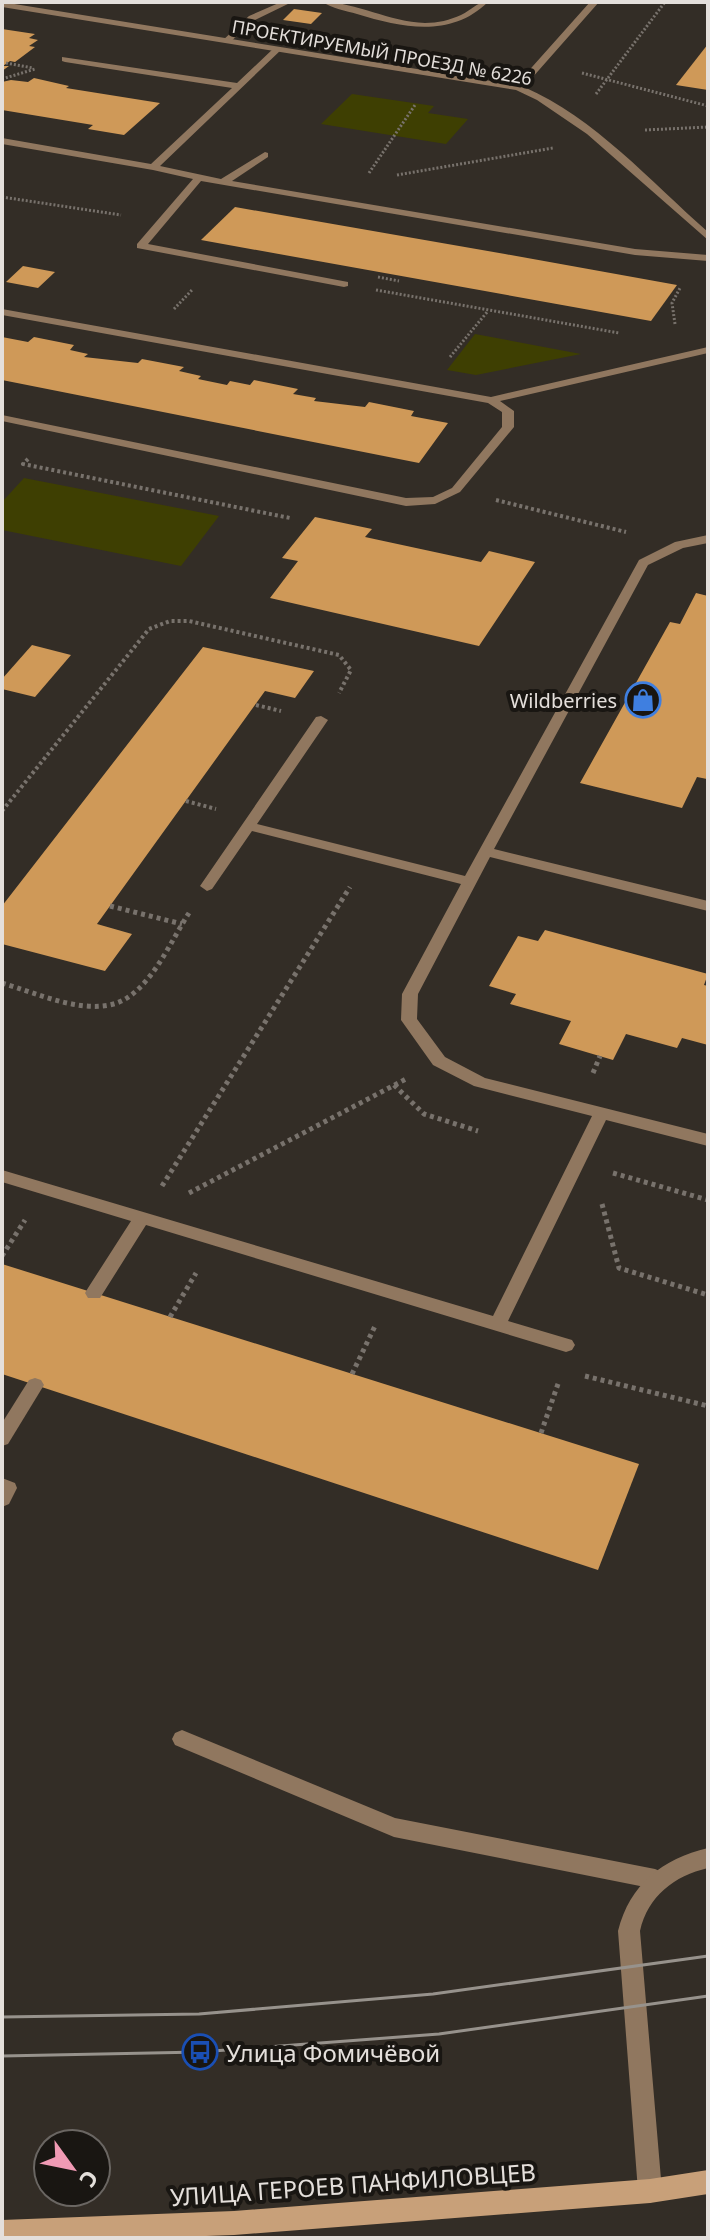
<svg xmlns="http://www.w3.org/2000/svg" width="710" height="2240" viewBox="0 0 710 2240" font-family="'Noto Sans',sans-serif">
<rect width="100%" height="100%" fill="#332d26"/>
<g fill="#3e3f02">
<path d="M352,94L434,106L428,113L468,119L446,144L321,124Z"/>
<path d="M475,334L581,354L476,375L447,370Z"/>
<path d="M24,478L219,516L181,566L2,530V502Z"/>
</g>
<g fill="#cf9958">
<path d="M294,9L322,13L311,24L283,20Z"/>
<path d="M2,29L35,34L29,38L38,40L29,46L35,47L15,62L10,61L3,66H9L2,71Z"/>
<path d="M708,44V90L676,85Z"/>
<path d="M34,78L69,86L66,88L160,103L124,135L88,129L93,125L2,110V82L11,80L28,82Z"/>
<path d="M235,207L505,254L677,285L651,321L201,240Z"/>
<path d="M23,266L55,272L38,288L6,282Z"/>
<path d="M2,337L28,342L34,337L74,345L70,350L88,354L84,357L138,363L142,359L184,367L179,371L201,376L198,379L227,385L230,381L250,385L254,380L298,389L293,394L316,398L314,401L365,407L369,402L414,411L411,416L448,423L419,463L2,380Z"/>
<path d="M315,517L372,529L365,537L481,562L489,551L535,562L479,646L270,598L298,561L282,558Z"/>
<path d="M696,593L708,596L707,779L697,777L682,808L580,783L670,622L680,624Z"/>
<path d="M32,645L71,655L35,697L2,689V679Z"/>
<path d="M203,647L314,671L295,698L265,691L97,924L132,934L105,971L2,944V906Z"/>
<path d="M545,930L708,974L704,985L708,986V1045L682,1038L677,1048L626,1034L613,1060L559,1044L571,1021L510,1004L516,994L489,986L518,936L538,941Z"/>
<path d="M2,1264L639,1464L598,1570L2,1374Z"/>
</g>
<g fill="none" stroke-linecap="round" stroke-linejoin="round">
<g stroke="#78726c" stroke-width="3" stroke-dasharray="2 2" stroke-linecap="butt">
<path d="M6,63L33,68"/>
<path d="M582,73L708,106"/>
<path d="M2,79L35,69"/>
<path d="M596,94L665,2"/>
<path d="M645,130L708,127"/>
<path d="M369,173L415,105"/>
<path d="M397,175L553,148"/>
<path d="M2,197L121,215"/>
<path d="M378,277L399,281"/>
<path d="M376,290L619,333"/>
<path d="M174,309L192,290"/>
<path d="M675,324L672,303L680,288"/>
<path d="M450,357L488,311"/>
</g>
<g stroke="#78726c" stroke-width="4" stroke-dasharray="3 3" stroke-linecap="butt">
<path d="M28,459L23,464L290,518"/>
<path d="M496,500L626,532"/>
<path d="M256,705L281,711"/>
<path d="M186,801L216,809"/>
<path d="M2,811L149,629L170,621H189L339,655L351,670L339,693"/>
</g>
<g stroke="#78726c" stroke-width="5" stroke-dasharray="4 4" stroke-linecap="butt">
<path d="M110,906L182,924"/>
<path d="M2,983C37,993 93,1020 127,998C155,980 172,939 189,913"/>
<path d="M593,1073L600,1056"/>
<path d="M394,1085L424,1114L478,1131"/>
<path d="M613,1173L708,1200"/>
<path d="M162,1186L350,887"/>
<path d="M189,1193L406,1079"/>
<path d="M602,1204L619,1268L708,1295"/>
<path d="M2,1256L25,1220"/>
<path d="M170,1317L196,1273"/>
<path d="M352,1374L375,1326"/>
<path d="M585,1376L708,1406"/>
<path d="M541,1433L559,1381"/>
</g>
<g fill="#90775f" fill-rule="evenodd">
<path d="M281,2H292L255,20L229,43L222,41L249,16Z"/>
<path d="M322,2C357,2 389,22 425,23C438,23 450,20 461,15C472,10 476,2 488,2C451,38 403,28 357,14C346,11 332,8 322,2Z"/>
<path d="M275,47L282,49L160,166L221,179L265,152L268,153V157L232,181L635,249L708,255V261L635,255L201,181L148,244L348,282V286L344,287L137,248V244L193,179L153,170L2,144V138L151,164L232,88L65,62L62,61V57L237,83Z"/>
<path d="M2,309L491,397L708,347V353L500,401L514,411V427L460,492L435,504L406,506L2,421V415L406,498L433,497L452,488L502,427V412L488,403L2,315Z"/>
<path d="M708,535V543L683,548L648,565L494,849L708,901V911L490,857L418,994L417,1019L445,1057L485,1078L708,1134V1146L606,1120L508,1321L572,1340L575,1345L572,1350L566,1352L146,1225L100,1298H88L85,1293L88,1288L131,1221L2,1182V1170L493,1316L592,1116L474,1086L433,1065L401,1020L402,994L461,884L252,831L212,889L207,891L200,886L316,717L321,716L328,720L257,824L465,876L639,560L675,542Z"/>
<path d="M35,1378L41,1380L44,1385L8,1444L2,1446V1423L29,1380Z"/>
<path d="M2,1478L15,1483L17,1488L9,1504L2,1507Z"/>
<path d="M182,1730L395,1818L655,1869L662,1872L666,1879L662,1886L655,1889L394,1837L175,1745L172,1739L175,1733Z"/>
</g>
<g fill="#90775f" fill-rule="evenodd">
<path d="M2,2L516,85L590,2H599L524,87C595,118 650,181 708,232V240L587,134L537,100L516,90L2,7Z"/>
<path d="M708,1848V1868C674,1876 648,1896 640,1931L662,2191L658,2199L650,2203L642,2199L638,2191L618,1931C630,1884 662,1859 708,1848Z"/>
</g>
<path fill="#c8a079" fill-rule="evenodd" d="M708,2170V2194L650,2203L234,2235L151,2238H2V2220L234,2211L650,2179Z"/>
<g stroke="#97928c" stroke-width="3">
<path d="M2,2017L199,2014L433,1994L708,1956"/>
<path d="M2,2056L200,2052L439,2034L708,1996"/>
</g>
</g>
<defs>
<symbol id="shop-ring" viewBox="-11 -11 22 22"><circle r="9.5" fill="#191612" stroke="#3f7fe0" stroke-width="1.5"/><path d="M-5-2.5h2.3a2.7 3.5 0 0 1 5.4 0H5L5.5 6h-11ZM-1.5-2.5h3a1.5 2.3 0 0 0-3 0Z" fill="#3f7fe0"/></symbol>
<symbol id="bus-ring" viewBox="-11 -11 22 22"><circle r="9.5" fill="#191612" stroke="#1a4fb4" stroke-width="1.5"/><path d="M-5-6H5V4H4V6H2V4H-2V6H-4V4H-5ZM-3.5-4V0h7V-4ZM-3.5 1.2v1.5H-2V1.2ZM2 1.2v1.5H3.5V1.2Z" fill="#1a4fb4"/></symbol>
</defs>
<g fill-rule="evenodd">
<use href="#shop-ring" x="623" y="680" width="40" height="40"/>
<use href="#bus-ring" x="180" y="2032" width="40" height="40"/>
</g>
<g text-anchor="middle" dominant-baseline="central" stroke-width="8" stroke-linejoin="round" paint-order="stroke">
<g font-size="18" fill="#e4dfdb" stroke="#191612">
<text transform="translate(382 52) rotate(10)">ПРОЕКТИРУЕМЫЙ ПРОЕЗД № 6226</text>
</g>
<g font-size="20" fill="#e4dfdb" stroke="#191612" text-anchor="end">
<text x="617" y="700">Wildberries</text>
</g>
<g font-size="24" fill="#e4dfdb" stroke="#191612" text-anchor="start">
<text x="226" y="2052">Улица Фомичёвой</text>
</g>
<g font-size="24" fill="#e4dfdb" stroke="#191612">
<text transform="translate(353 2184) rotate(-4)">УЛИЦА ГЕРОЕВ ПАНФИЛОВЦЕВ</text>
</g>
</g>
<rect width="710" height="2240" fill="none" stroke="#e4dfdb" stroke-width="8"/>
<g transform="translate(72 2168) rotate(123)"><circle r="38" fill="#191612" stroke="#6a6662" stroke-width="2"/>
<path d="M0-6L14 30L0 20L-14 30Z" fill="#f09ab4"/>
<text y="-12" font-size="22" font-weight="bold" text-anchor="middle" fill="#e4dfdb">С</text>
</g>
</svg>
